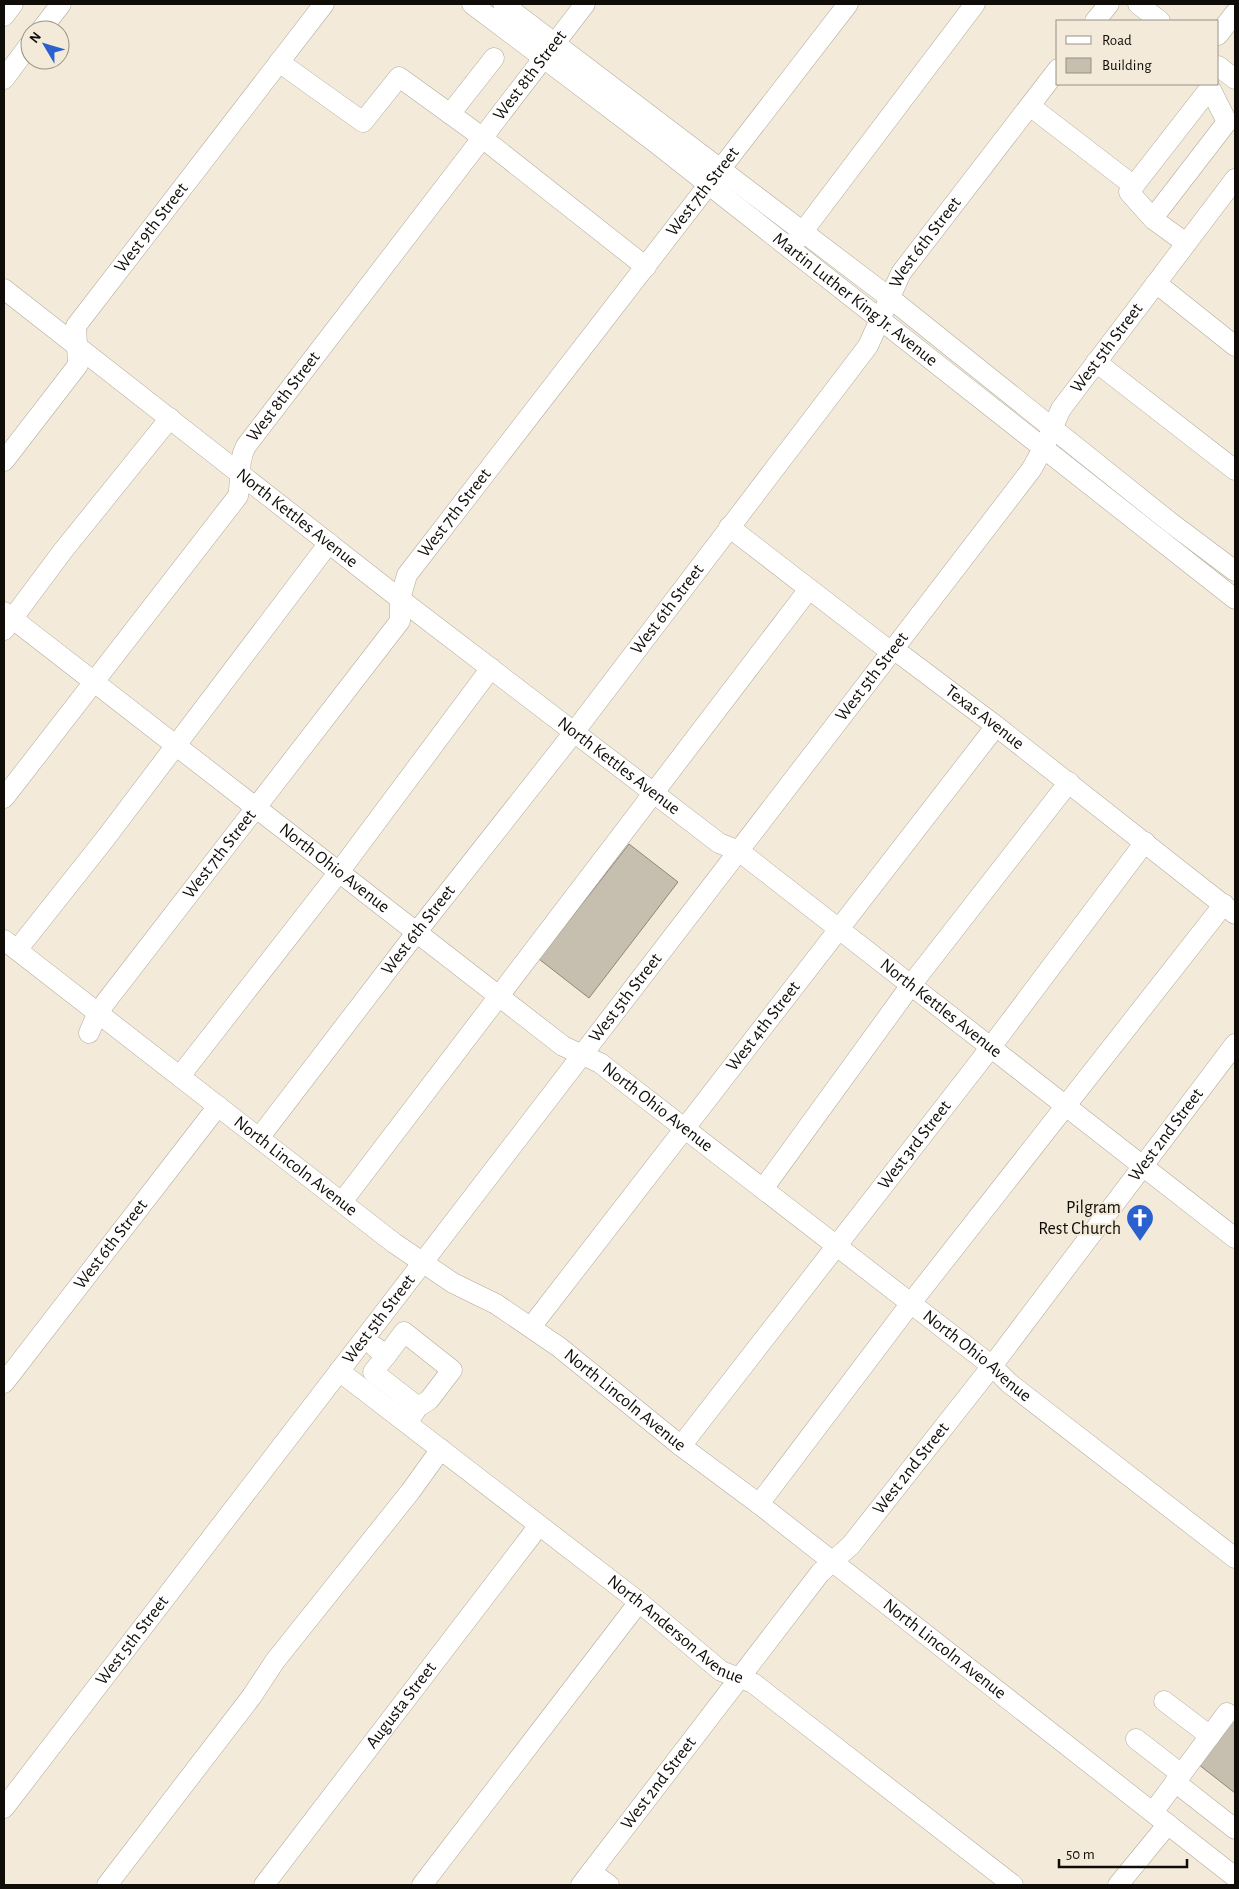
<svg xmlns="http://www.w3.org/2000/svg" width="1239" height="1889" viewBox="0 0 1239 1889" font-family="'Alegreya Sans',sans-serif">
<rect width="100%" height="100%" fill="#f3eada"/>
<g fill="#c6beae" stroke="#8e8678">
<path d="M629,844L678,882L589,998L539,959Z"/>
<path d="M1235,1716V1793L1198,1764Z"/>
</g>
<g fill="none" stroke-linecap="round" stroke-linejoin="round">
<defs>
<g id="minor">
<path id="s1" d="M472,4L656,143L1235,599"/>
<path d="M503,4L890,298L1171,523L1235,571"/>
<path d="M1138,4L1160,21"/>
<path d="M4,16L13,4"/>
<path d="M1095,21L1109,4"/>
<path d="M41,30L61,4"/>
<path d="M1218,35L1235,13"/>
<path d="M279,62L363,122L399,77L471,129L646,267"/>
<path d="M1218,66L1235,79"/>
<path d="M4,79L30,44"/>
<path d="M1030,106L1134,186"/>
<path d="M450,114L494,58"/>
<path d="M1153,218L1227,122L1210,88L1129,192L1154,220L1186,243"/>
<path d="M795,242L975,4"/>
<path d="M1156,283L1235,346"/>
<path id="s2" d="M4,289L400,599L719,843L739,851L1235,1238"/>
<path d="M1096,362L1235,470"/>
<path id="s3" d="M4,461L78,365L76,326L324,4"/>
<path id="s4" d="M729,527L882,645L903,656L996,726L1235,914"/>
<path id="s5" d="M4,612L563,1046L600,1063L992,1366L1009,1383L1235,1558"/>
<path d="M4,630L62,552L170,418"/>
<path id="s6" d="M4,798L238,496C242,478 237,463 246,446L585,4"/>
<path id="s7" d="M4,940L394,1243L453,1283L496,1304L559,1347L681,1446L759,1504L1235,1877"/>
<path d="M17,950L105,839L329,543"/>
<path id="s8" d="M89,1033L98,1012L400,621V599L407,575L848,4"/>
<path d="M180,1076L339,872L491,668"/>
<path id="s9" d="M259,1138L416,933L575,731L868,346L901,273L1058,69"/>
<path d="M763,1189L911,985L1069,782"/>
<path d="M342,1202L809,589"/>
<path id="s10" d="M531,1327L996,726"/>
<path d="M375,1347L386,1356L373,1372L418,1407L411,1417"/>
<path d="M386,1356L404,1332L452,1370L429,1400L418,1407"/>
<path id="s11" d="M339,1371L639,1602L721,1671L753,1683L1013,1885"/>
<path id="s12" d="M4,1383L218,1106"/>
<path id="s13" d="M681,1446L991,1047L1145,842"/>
<path d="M759,1504L911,1303L1224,904"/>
<path d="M1164,1701L1210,1736"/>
<path d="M1136,1739L1181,1774"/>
<path d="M1175,1782L1235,1829"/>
<path id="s14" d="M4,1808L1031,470L1044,447L1061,409L1235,179"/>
<path d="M1153,1812L1227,1713"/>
<path d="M591,1872L609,1885"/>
<path d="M107,1885L252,1696L275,1661L410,1492L441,1449"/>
<path id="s15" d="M264,1885L531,1536L538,1525"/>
<path d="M422,1885L639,1602"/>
<path id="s16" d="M581,1885L820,1573L851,1545L992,1366L1235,1044"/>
<path d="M1118,1885L1168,1824"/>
</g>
</defs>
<use href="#minor" stroke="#b2a99a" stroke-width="21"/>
<use href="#minor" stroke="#fff" stroke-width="20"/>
</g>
<defs>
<symbol id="church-pin" viewBox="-11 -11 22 30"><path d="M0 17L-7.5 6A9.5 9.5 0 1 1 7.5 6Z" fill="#2b61cf" stroke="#f3eada"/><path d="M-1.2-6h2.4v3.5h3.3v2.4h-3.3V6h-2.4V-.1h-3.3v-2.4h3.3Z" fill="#fff"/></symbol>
</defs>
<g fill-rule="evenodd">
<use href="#church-pin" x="1124" y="1202" width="32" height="43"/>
</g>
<g text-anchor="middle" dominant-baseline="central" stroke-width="4" stroke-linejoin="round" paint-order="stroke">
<g font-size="18" fill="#100d08" stroke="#f3eada">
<text stroke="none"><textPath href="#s6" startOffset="900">West 8th Street</textPath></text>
<text stroke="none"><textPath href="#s8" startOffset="1048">West 7th Street</textPath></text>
<text stroke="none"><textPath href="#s3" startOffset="284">West 9th Street</textPath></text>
<text stroke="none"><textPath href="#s9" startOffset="1118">West 6th Street</textPath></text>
<text stroke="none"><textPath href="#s1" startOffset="484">Martin Luther King Jr. Avenue</textPath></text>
<text stroke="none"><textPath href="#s14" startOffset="1831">West 5th Street</textPath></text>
<text stroke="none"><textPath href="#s6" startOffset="495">West 8th Street</textPath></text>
<text stroke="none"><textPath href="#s8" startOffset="642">West 7th Street</textPath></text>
<text stroke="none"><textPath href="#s2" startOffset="372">North Kettles Avenue</textPath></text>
<text stroke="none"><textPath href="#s9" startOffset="668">West 6th Street</textPath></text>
<text stroke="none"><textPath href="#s14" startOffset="1426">West 5th Street</textPath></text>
<text stroke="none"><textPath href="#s4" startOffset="319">Texas Avenue</textPath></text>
<text stroke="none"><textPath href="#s2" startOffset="778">North Kettles Avenue</textPath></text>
<text stroke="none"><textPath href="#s8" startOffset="222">West 7th Street</textPath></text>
<text stroke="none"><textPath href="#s5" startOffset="418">North Ohio Avenue</textPath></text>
<text stroke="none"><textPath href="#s9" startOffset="262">West 6th Street</textPath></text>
<text stroke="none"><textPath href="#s14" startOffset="1021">West 5th Street</textPath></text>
<text stroke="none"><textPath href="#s2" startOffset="1182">North Kettles Avenue</textPath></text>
<text stroke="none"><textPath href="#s10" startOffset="380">West 4th Street</textPath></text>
<text stroke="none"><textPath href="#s5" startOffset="821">North Ohio Avenue</textPath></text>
<text stroke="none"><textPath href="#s16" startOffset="952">West 2nd Street</textPath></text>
<text stroke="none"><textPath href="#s13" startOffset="381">West 3rd Street</textPath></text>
<text stroke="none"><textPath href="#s7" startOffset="369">North Lincoln Avenue</textPath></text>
<text stroke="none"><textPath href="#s12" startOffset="175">West 6th Street</textPath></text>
<text stroke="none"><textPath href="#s14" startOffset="616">West 5th Street</textPath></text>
<text stroke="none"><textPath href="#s5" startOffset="1226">North Ohio Avenue</textPath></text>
<text stroke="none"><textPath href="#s7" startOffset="774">North Lincoln Avenue</textPath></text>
<text stroke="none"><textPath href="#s16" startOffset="532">West 2nd Street</textPath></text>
<text stroke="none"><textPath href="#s11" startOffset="425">North Anderson Avenue</textPath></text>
<text stroke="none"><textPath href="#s14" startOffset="211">West 5th Street</textPath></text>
<text stroke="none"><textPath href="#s7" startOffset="1179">North Lincoln Avenue</textPath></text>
<text stroke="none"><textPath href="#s15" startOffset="226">Augusta Street</textPath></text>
<text stroke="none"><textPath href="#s16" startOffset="128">West 2nd Street</textPath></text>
</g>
<g font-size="18" fill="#100d08" stroke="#f3eada" text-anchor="end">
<text x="1121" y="1208">Pilgram<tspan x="1121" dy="21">Rest Church</tspan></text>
</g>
</g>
<rect width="1239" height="1889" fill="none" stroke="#100d08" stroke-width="10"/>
<rect x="1056" y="20" width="162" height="65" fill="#f3eada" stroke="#989286"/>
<rect x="1066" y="36" width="25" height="8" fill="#ffffff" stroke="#989286"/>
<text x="1102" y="45" font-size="15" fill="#100d08">Road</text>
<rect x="1066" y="58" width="25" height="15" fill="#c6beae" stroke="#989286"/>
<text x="1102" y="70" font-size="15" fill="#100d08">Building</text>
<g transform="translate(45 45) rotate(308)"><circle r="24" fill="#f3eada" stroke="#989286"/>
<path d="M0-4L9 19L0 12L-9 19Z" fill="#2b61cf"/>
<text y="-8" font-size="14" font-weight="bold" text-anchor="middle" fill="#100d08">N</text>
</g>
<path d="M1059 1859v8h128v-8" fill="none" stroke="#100d08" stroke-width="2.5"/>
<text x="1066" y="1859" font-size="15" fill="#100d08" stroke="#f3eada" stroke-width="4" paint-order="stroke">50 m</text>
</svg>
